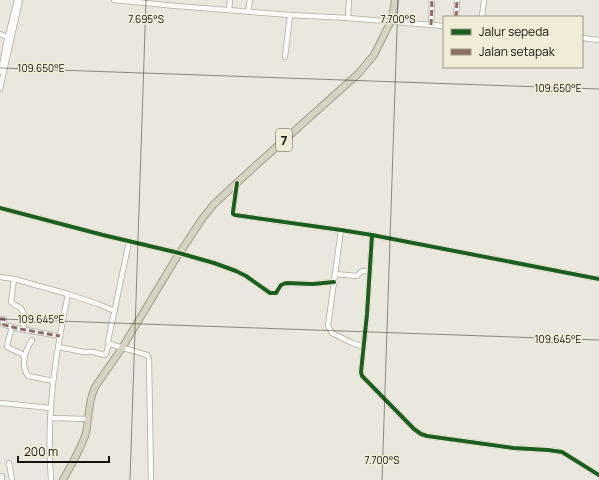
<svg xmlns="http://www.w3.org/2000/svg" width="599" height="480" viewBox="0 0 599 480" font-family="Manrope,sans-serif">
<rect width="100%" height="100%" fill="#eae8de"/>
<g fill="none" stroke-linecap="round" stroke-linejoin="round">
<defs>
<g id="minor">
<path d="M114,0L176,6L290,15L348,18L444,26"/>
<path d="M229,10L230,0"/>
<path d="M248,12L250,0"/>
<path d="M456,17L457,0"/>
<path d="M482,17L484,0"/>
<path d="M348,18L349,0"/>
<path d="M431,25L432,4L431,0"/>
<path d="M0,34L9,38"/>
<path d="M582,38L599,40"/>
<path d="M285,57L290,15"/>
<path d="M1,72L6,44L17,0"/>
<path d="M0,89L20,0"/>
<path d="M237,183L233,212V214L235,215L341,230L372,235L599,279"/>
<path d="M0,208L103,235L179,253L214,263L236,271L246,276L270,293H276L281,285L286,283L313,284L334,282"/>
<path d="M341,230L328,326L332,333L352,343L364,347"/>
<path d="M372,235L367,314L361,372L362,376L367,381L414,429L421,434L427,436L513,448L548,450L562,452L599,475"/>
<path d="M129,242L108,341L110,344L147,355L149,358L151,480"/>
<path d="M335,274L357,276L362,271H370"/>
<path d="M0,277L14,279L68,294C66,304 64,315 62,325C52,376 47,428 51,480"/>
<path d="M14,279L11,302C13,305 16,305 19,307C26,311 24,323 23,329"/>
<path d="M68,294L98,304L115,311"/>
<path d="M0,319H4L3,324L5,325L20,329L60,336"/>
<path d="M12,327L7,345V347L22,354L24,357"/>
<path d="M32,340C25,351 20,364 28,376L53,381"/>
<path d="M58,347L84,352H93L104,355L106,354L109,343"/>
<path d="M0,403L51,408"/>
<path d="M50,418L88,419"/>
<path d="M9,463L12,480"/>
<path d="M2,476V480"/>
</g>
<path id="highway" d="M63,480C71,465 81,449 86,433C89,417 88,402 95,387L122,348L175,260L202,219L214,204L253,168L358,74L374,55L392,19L395,0"/>
</defs>
<use href="#minor" stroke="#adaca4" stroke-width="6"/>
<use href="#highway" stroke="#a09c87" stroke-width="8"/>
<use href="#minor" stroke="#fcfcfa" stroke-width="4.5"/>
<use href="#highway" stroke="#d6d3c2" stroke-width="6"/>
<g stroke="#8d6e63" stroke-width="3" stroke-dasharray="6 3" stroke-linecap="butt">
<path d="M456,17L457,0"/>
<path d="M431,25L432,4L431,0"/>
<path d="M0,319H4L3,324L5,325L20,329L60,336"/>
</g>
<defs>
<g id="cycleway">
<path d="M237,183L233,212V214L235,215L341,230L372,235L599,279"/>
<path d="M0,208L103,235L179,253L214,263L236,271L246,276L270,293H276L281,285L286,283L313,284L334,282"/>
<path d="M372,235L367,314L361,372L362,376L367,381L414,429L421,434L427,436L513,448L548,450L562,452L599,475"/>
</g>
</defs>
<use href="#cycleway" stroke="#f0ecd8" stroke-width="6"/>
<use href="#cycleway" stroke="#1b5e20" stroke-width="4"/>
</g>
<path fill="none" stroke="#14130c" stroke-width="1" stroke-opacity="0.45" d="M0,68L599,89M0,319L599,340M130,480L146,0M382,480L398,0"/>
<g text-anchor="middle" dominant-baseline="central" stroke-width="3" stroke-linejoin="round" paint-order="stroke">
<rect fill="#f0ecd8" stroke="#565449" stroke-width="1" x="276" y="129" width="16" height="22" rx="3"/>
<g font-size="13" font-weight="bold" fill="#14130c">
<text x="284" y="140">7</text>
</g>
</g>
<g font-size="10" text-anchor="middle" fill="#14130c" stroke="#f0ecd8" stroke-width="3" stroke-linejoin="round" paint-order="stroke">
<text x="146" y="23">7.695°S</text>
<text x="398" y="23">7.700°S</text>
<text x="41" y="72">109.650°E</text>
<text x="558" y="92">109.650°E</text>
<text x="41" y="323">109.645°E</text>
<text x="558" y="343">109.645°E</text>
<text x="382" y="464">7.700°S</text>
</g>
<rect x="443" y="16" width="140" height="52" fill="#f0ecd8" stroke="#989586"/>
<rect x="451" y="29" width="20" height="6" fill="#1b5e20" stroke="#989586"/>
<text x="479" y="36" font-size="12" fill="#14130c">Jalur sepeda</text>
<rect x="451" y="49" width="20" height="6" fill="#8d6e63" stroke="#989586"/>
<text x="479" y="56" font-size="12" fill="#14130c">Jalan setapak</text>
<path d="M18 456v6h91v-6" fill="none" stroke="#14130c" stroke-width="2"/>
<text x="24" y="456" font-size="12" fill="#14130c" stroke="#f0ecd8" stroke-width="3" paint-order="stroke">200 m</text>
</svg>
